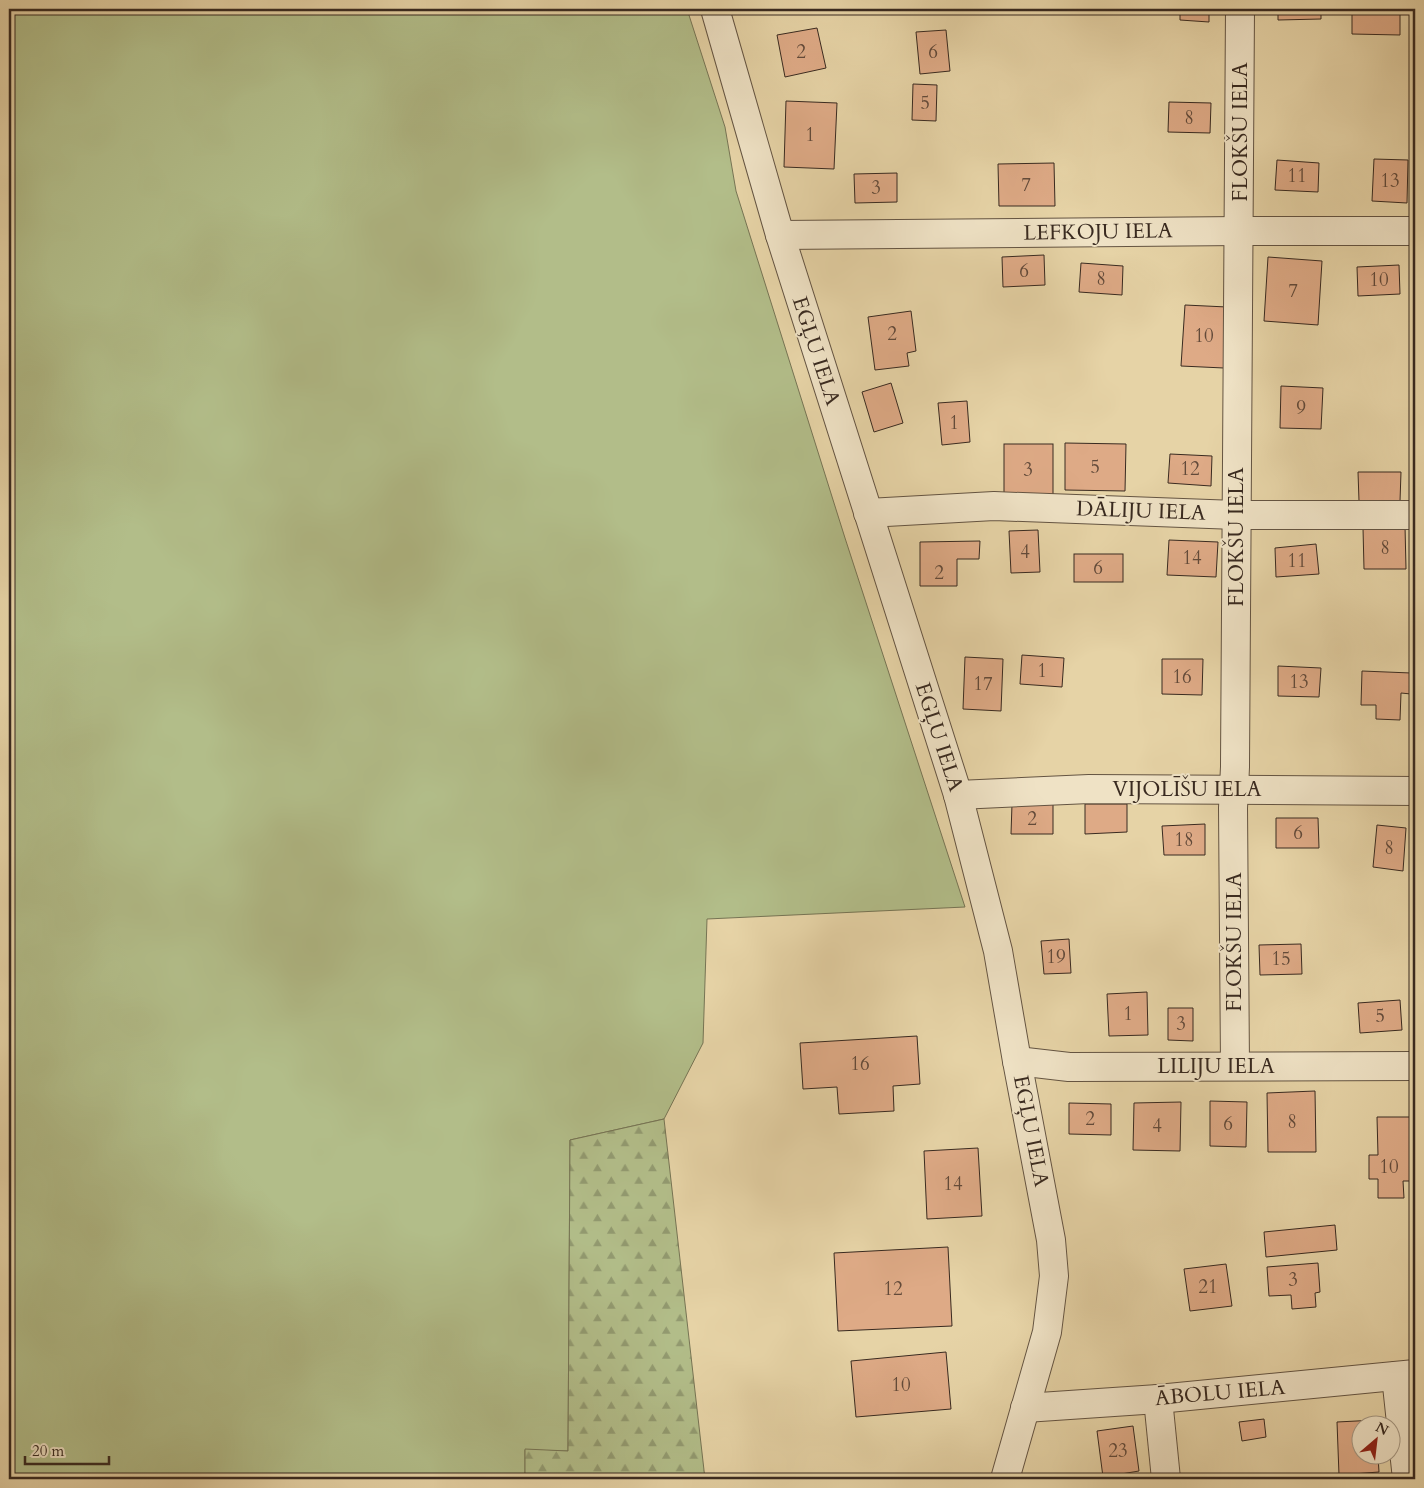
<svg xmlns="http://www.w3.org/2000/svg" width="1424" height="1488" viewBox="0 0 1424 1488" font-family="Cardo,serif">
<defs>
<pattern id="forest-firs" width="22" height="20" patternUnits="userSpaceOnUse" patternTransform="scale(1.25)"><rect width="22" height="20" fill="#b2bd89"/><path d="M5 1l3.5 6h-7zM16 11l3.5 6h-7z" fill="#929a70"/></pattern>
</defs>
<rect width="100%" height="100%" fill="#e6d3a6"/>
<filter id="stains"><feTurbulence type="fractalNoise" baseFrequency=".004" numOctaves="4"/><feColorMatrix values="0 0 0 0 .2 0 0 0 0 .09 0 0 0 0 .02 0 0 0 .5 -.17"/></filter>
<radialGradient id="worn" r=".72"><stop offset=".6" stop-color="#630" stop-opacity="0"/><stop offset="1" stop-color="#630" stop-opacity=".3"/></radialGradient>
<path fill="#b2bd89" stroke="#767454" d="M9,9H687L725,127L736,191L845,538L965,907L707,919L703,1043L664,1119L570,1140L568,1451L525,1450V1479H9Z"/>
<path fill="url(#forest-firs)" stroke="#767454" d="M664,1119L705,1479H525V1449L568,1451L570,1140Z"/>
<g fill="#deaa86" stroke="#392a20">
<path d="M1078,9H1124L1123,11Z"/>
<path d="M1180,9H1209V22L1180,20Z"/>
<path d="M1278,9H1321V19L1278,20Z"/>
<path d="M1352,9H1400V35L1352,34Z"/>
<path d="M817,28L826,68L785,77L777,35Z"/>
<path d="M946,30L950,71L920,74L916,32Z"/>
<path d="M913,84L937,85L936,121L912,120Z"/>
<path d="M786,101L837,103L834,169L784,167Z"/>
<path d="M1169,102L1211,103L1210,133L1168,132Z"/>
<path d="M1374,159L1408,160L1407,203L1372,201Z"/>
<path d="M1277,160L1319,163L1318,192L1275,190Z"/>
<path d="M1054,163L1055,206H999L998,164Z"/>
<path d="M897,173V202L855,203L854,174Z"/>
<path d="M1044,255L1045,285L1003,287L1002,257Z"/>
<path d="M1268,257L1322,261L1318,325L1264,321Z"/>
<path d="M1081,263L1123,266L1122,295L1079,292Z"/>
<path d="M1399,265L1400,294L1358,296L1357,267Z"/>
<path d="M1185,305L1227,307L1224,368L1181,366Z"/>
<path d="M911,311L916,351L907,353L909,366L875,370L868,317Z"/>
<path d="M891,383L903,423L874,432L862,392Z"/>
<path d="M1281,386L1323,388L1321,429L1280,428Z"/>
<path d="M967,401L970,442L942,445L938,403Z"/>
<path d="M1065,443L1126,444L1125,491L1065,490Z"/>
<rect x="1004" y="444" width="49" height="53"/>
<path d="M1170,454L1212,456L1211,486L1168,483Z"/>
<path d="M1358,472H1401L1400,501H1359Z"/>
<path d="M1405,526L1406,569H1364L1363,528Z"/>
<path d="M1038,530L1040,572L1011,573L1009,531Z"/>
<path d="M1169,540L1218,542L1216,577L1167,575Z"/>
<path d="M980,541L979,559H957V586H920V542Z"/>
<path d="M1316,544L1319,574L1276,577L1275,548Z"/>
<rect x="1074" y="554" width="49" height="28"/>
<path d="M1022,655L1064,658L1062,687L1020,684Z"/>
<path d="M965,657L1003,659L1001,711L963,709Z"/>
<path d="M1162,659H1203L1202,695L1162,694Z"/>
<path d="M1278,666L1321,668L1319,697L1278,696Z"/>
<path d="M1362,671L1411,673V694L1401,693L1400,720L1376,719V705H1361Z"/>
<path d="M1012,804H1053V834H1011Z"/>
<path d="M1085,804H1127V832L1085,834Z"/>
<path d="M1276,818H1318L1319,848H1276Z"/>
<path d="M1205,824V855H1164L1162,826Z"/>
<path d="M1377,825L1406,828L1403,871L1373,867Z"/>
<path d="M1069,939L1071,973L1044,974L1041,941Z"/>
<path d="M1301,944L1302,974L1260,975L1259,945Z"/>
<path d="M1147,992L1148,1035L1109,1036L1107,994Z"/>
<path d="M1400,1000L1402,1030L1360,1033L1358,1003Z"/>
<path d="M1168,1008H1193V1041L1168,1040Z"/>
<path d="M917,1036L920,1084L893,1086L894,1111L839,1114L837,1087L803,1089L800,1043Z"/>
<path d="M1315,1091L1316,1152H1268L1267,1093Z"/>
<path d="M1210,1101L1247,1102L1246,1147L1210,1146Z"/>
<path d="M1181,1102L1180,1151L1133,1150L1134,1103Z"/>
<path d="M1069,1103L1111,1104V1135L1069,1134Z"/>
<path d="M1377,1117H1410V1181H1403L1404,1198H1378V1179H1369V1155H1378Z"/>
<path d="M978,1148L982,1216L927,1219L924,1151Z"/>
<path d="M1335,1225L1337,1250L1266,1257L1264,1232Z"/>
<path d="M948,1247L952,1326L838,1331L834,1253Z"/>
<path d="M1318,1263L1320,1292L1315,1293L1316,1307L1292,1309L1291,1295L1269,1296L1267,1267Z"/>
<path d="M1226,1264L1232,1306L1190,1311L1184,1269Z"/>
<path d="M946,1352L951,1409L856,1417L851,1361Z"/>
<path d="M1264,1419L1266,1437L1242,1441L1239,1422Z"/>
<path d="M1376,1420L1377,1426H1362V1456H1378L1379,1472L1339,1475L1337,1422Z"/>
<path d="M1133,1426L1139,1471L1103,1477L1097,1431Z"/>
</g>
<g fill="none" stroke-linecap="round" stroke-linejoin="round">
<defs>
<g id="minor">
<path d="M715,9L780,235L958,795L998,951L1017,1061L1051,1240L1054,1276L1047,1332L1005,1479"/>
<path d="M780,235L1240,231H1415"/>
<path d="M868,513L994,506L1236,515H1415"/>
<path d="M958,795L1089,789L1415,791"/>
<path d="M1017,1061L1069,1067L1415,1066"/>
<path d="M1235,1066L1233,808L1235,767C1236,514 1240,261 1240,9"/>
<path d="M1396,1376L1407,1479"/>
<path d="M1158,1399L1166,1479"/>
<path d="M1025,1408L1158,1399L1415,1374"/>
</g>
</defs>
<use href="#minor" stroke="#645442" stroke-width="30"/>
<g stroke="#392a20" stroke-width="3" stroke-dasharray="1 2.5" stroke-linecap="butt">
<path d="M562,1479H563"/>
<path d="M703,1479L708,1477V1479"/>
</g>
<use href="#minor" stroke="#efe2c5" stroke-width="28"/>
</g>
<g text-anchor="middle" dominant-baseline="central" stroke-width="4" stroke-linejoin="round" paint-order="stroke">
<g font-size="19" fill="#624a3a">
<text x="801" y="52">2</text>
<text x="933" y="52">6</text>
<text x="925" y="103">5</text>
<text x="1189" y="118">8</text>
<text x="810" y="135">1</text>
<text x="1297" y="176">11</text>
<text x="1390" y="181">13</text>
<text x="1026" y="185">7</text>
<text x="876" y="188">3</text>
<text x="1024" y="271">6</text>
<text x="1101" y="279">8</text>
<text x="1379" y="280">10</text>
<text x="1293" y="291">7</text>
<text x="892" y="334">2</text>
<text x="1204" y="336">10</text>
<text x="1301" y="408">9</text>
<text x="954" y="423">1</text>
<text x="1095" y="467">5</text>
<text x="1190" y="469">12</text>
<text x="1028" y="470">3</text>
<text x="1385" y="548">8</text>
<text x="1025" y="552">4</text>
<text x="1192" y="558">14</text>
<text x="1297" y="561">11</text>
<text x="1098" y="568">6</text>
<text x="939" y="573">2</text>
<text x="1042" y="671">1</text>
<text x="1182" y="677">16</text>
<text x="1299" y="682">13</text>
<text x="983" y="684">17</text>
<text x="1032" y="819">2</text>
<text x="1298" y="833">6</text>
<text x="1184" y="840">18</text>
<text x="1389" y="848">8</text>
<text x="1056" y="957">19</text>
<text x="1281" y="959">15</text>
<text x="1128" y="1014">1</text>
<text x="1380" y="1016">5</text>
<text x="1181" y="1024">3</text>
<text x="860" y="1064">16</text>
<text x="1090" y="1119">2</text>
<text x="1292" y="1122">8</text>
<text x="1228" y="1124">6</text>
<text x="1157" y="1126">4</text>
<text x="1389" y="1167">10</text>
<text x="953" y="1184">14</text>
<text x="1293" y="1280">3</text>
<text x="1208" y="1287">21</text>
<text x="893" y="1289">12</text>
<text x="901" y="1385">10</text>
<text x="1118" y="1451">23</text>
</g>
<g font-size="21" fill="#392a20" stroke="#efe2c5">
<text transform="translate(1240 132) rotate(-90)">FLOKŠU IELA</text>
<text transform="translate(1098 232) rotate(-1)">LEFKOJU IELA</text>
<text transform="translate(816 351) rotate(72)">EGĻU IELA</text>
<text transform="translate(1141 511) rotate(2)">DĀLIJU IELA</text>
<text transform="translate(1236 537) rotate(-90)">FLOKŠU IELA</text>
<text transform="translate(939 737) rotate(72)">EGĻU IELA</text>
<text x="1187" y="789">VIJOLĪŠU IELA</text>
<text transform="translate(1234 942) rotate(-90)">FLOKŠU IELA</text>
<text x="1216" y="1066">LILIJU IELA</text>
<text transform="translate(1031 1131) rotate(79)">EGĻU IELA</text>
<text transform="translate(1220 1393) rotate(-5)">ĀBOLU IELA</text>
</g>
</g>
<rect width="1424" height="1488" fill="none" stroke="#e6d3a6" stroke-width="30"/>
<rect x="10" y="10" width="1404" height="1468" fill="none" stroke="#392a20" stroke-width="2.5"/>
<rect x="15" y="15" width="1394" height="1458" fill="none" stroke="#392a20"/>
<g transform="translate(1376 1440) rotate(28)"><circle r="24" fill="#efe2c5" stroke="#a69883"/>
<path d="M0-4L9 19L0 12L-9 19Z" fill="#8f2418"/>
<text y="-8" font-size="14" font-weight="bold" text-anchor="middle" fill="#392a20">N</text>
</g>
<path d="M25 1456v8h84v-8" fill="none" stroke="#392a20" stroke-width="2.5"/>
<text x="32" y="1456" font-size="15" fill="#392a20" stroke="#efe2c5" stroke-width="4" paint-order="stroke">20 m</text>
<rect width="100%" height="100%" filter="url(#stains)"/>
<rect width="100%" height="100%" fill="url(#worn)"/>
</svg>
